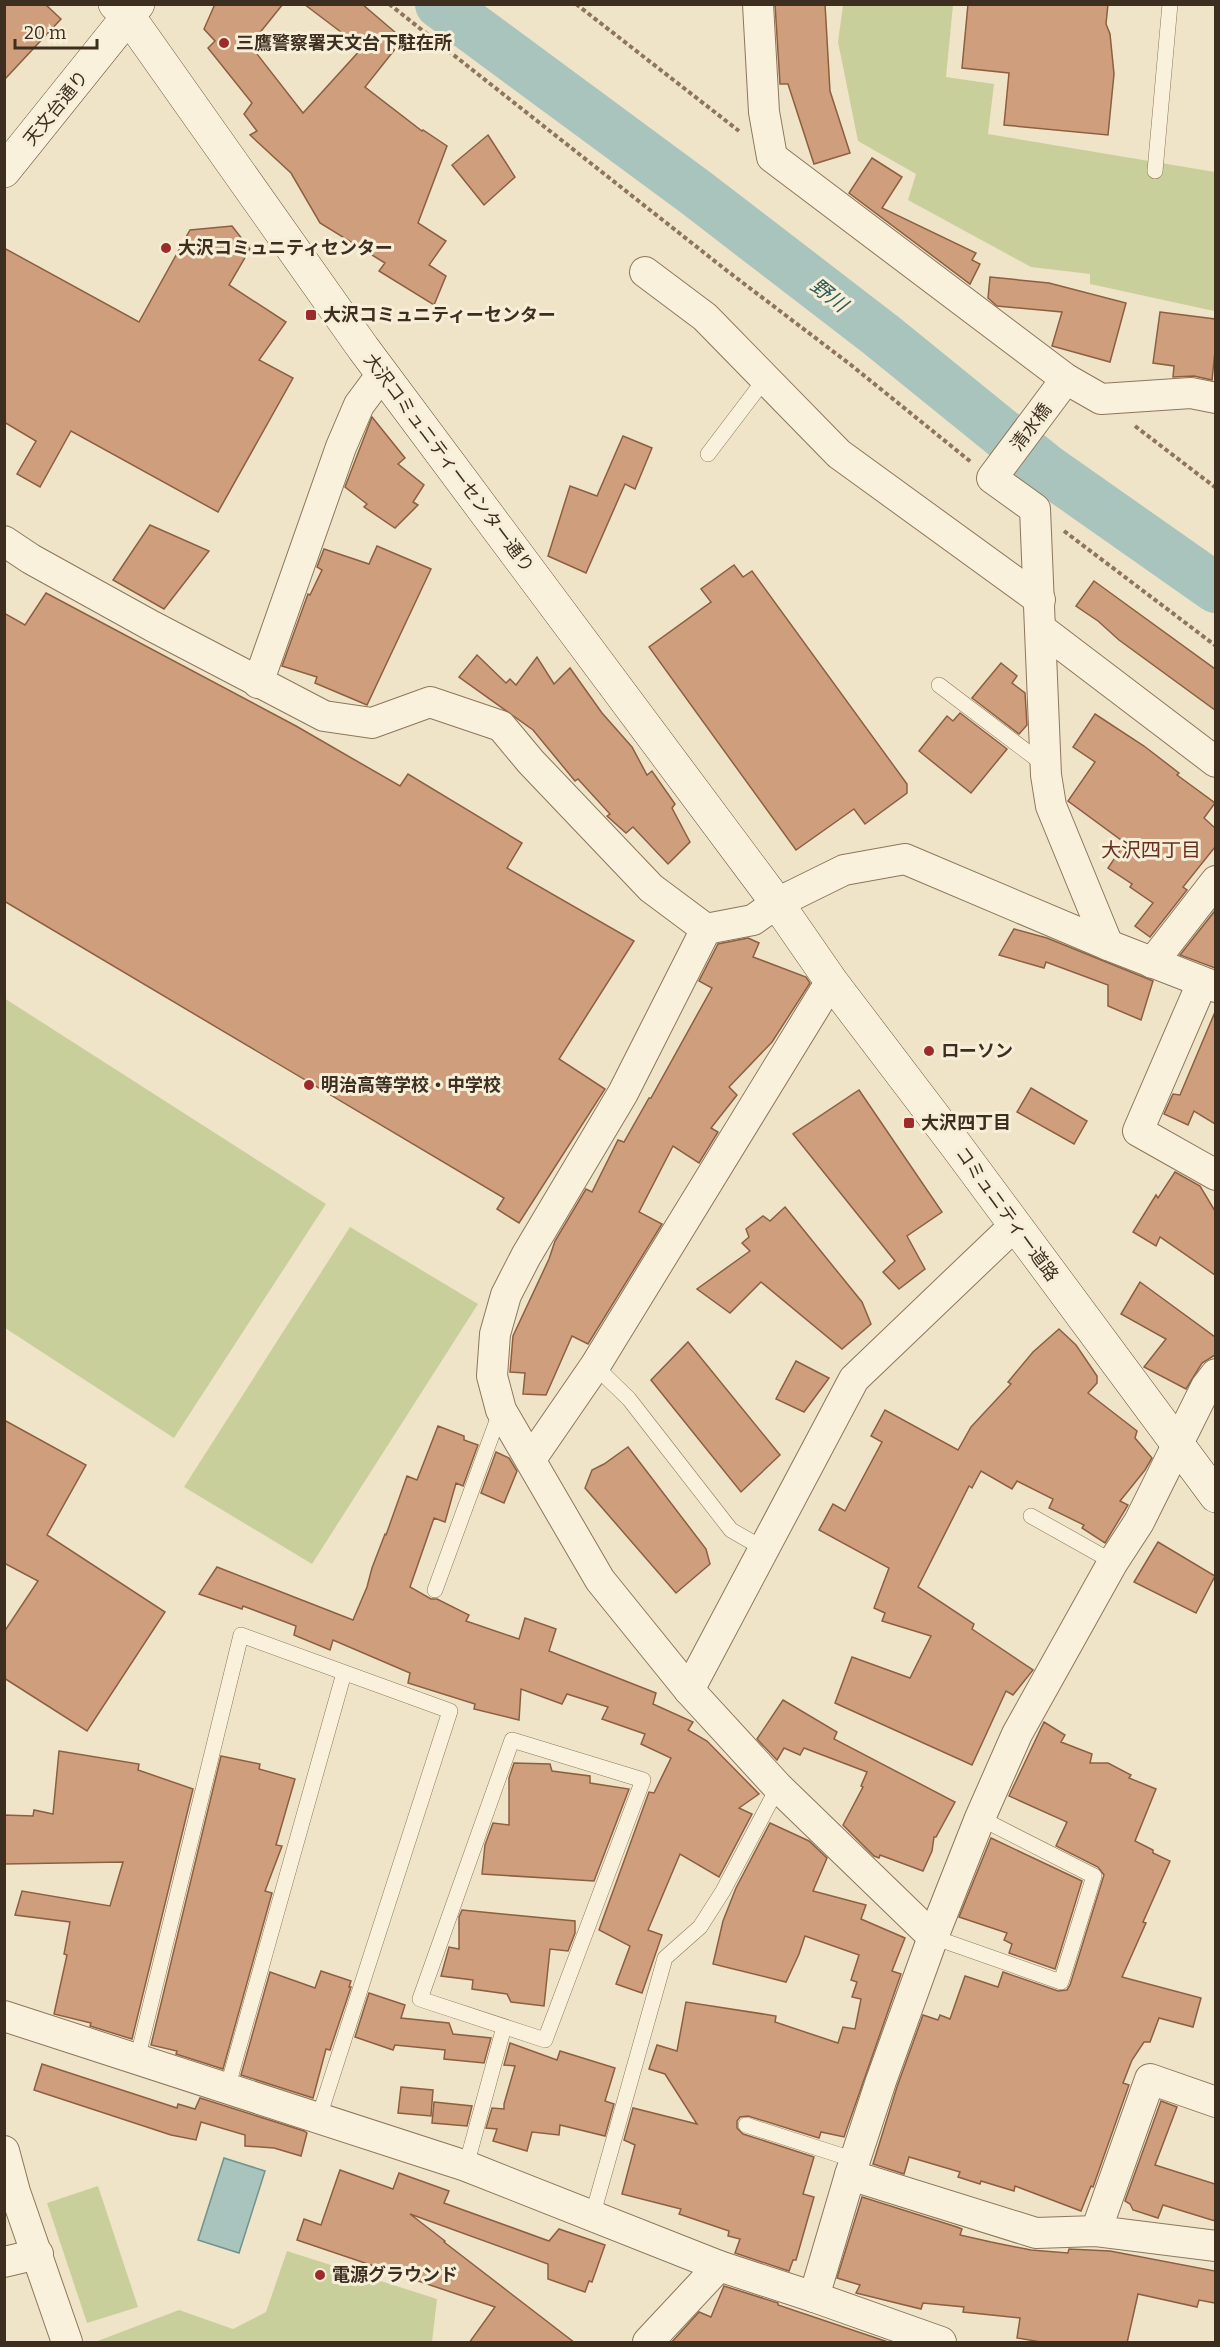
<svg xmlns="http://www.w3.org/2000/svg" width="1220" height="2347" viewBox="0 0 1220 2347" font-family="Bitter,'Noto Sans JP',serif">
<rect width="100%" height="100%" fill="#f0e4c8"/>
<g fill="#c9cf9b">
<path d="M843,5H953L946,77L994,84L988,134L1215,172L1214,311L1090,284V274L1031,267L908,200L916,174L858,141L838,42Z"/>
<path d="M4,998L326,1204L174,1438L5,1328Z"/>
<path d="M350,1227L478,1304L312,1564L184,1487Z"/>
<path d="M98,2186L138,2307L87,2323L47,2203Z"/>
<path d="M287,2251L437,2299L432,2342H95L179,2310L233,2329L266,2312Z"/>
</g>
<path fill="#a9c4bc" stroke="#6f938a" stroke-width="1.5" d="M224,2158L265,2171L239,2253L198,2240Z"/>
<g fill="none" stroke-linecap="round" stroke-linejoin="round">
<path stroke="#a9c4bc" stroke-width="50" d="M440,4L695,192L881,335L1045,468L1216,588"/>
</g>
<g fill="#cf9f7d" stroke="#8d5f41" stroke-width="1.5">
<path d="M4,4H45L61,19L4,80Z"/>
<path d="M215,4H283L250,45L303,113L362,48L304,4H362L403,39L365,87L422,131L423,130L447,146L418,223L446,241L429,265L446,276L434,305L379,271L385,263L320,223L291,173L250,135L257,131L244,114L252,103L208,48L215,41L204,29Z"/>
<path d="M775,4H825L830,91L850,153L814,164L788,84H780Z"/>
<path d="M968,4H1108L1106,24L1110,34L1114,74L1108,135L1004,125L1009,73L962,68Z"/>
<path d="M488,135L515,177L484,205L452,165Z"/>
<path d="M872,158L902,177L882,208L976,253L972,260L980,264L970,284L849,193Z"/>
<path d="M232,226L250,249L229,285L286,322L259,360L293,378L218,512L71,431L40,487L17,474L36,441L4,422V248L139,322L190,230Z"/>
<path d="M990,277L1049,283L1126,303L1110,362L1052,346L1062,312L997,306L988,298Z"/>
<path d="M1160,312L1215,319V351L1212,380L1194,376L1173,377L1174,366L1153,363Z"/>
<path d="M372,417L405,458L398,464L424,485L413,502L418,505L395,528L364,507L367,504L345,487Z"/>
<path d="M623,436L652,448L635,489L625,484L586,573L548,556L570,486L597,496Z"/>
<path d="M150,525L209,551L164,609L113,580Z"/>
<path d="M377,546L431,569L367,705L315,683L317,677L282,666L308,594L310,595L322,570L317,567L324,549L369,564Z"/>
<path d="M734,565L743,577L752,571L907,784V793L865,824L854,809L796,850L649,647L711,602L701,589Z"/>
<path d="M1094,581L1215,669V710L1119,640L1098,621L1076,606Z"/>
<path d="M46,593L296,726L400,786L408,774L522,843L507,868L634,941L559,1059L605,1089L519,1223L497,1209L504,1198L4,901V613L25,625Z"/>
<path d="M477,655L506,683L510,679L516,685L537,657L554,684L570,668L602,713L632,747L647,775L652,771L675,804L672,808L690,842L668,864L633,827L626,833L607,816L610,814L578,779L575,781L533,730L459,677Z"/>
<path d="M1001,663L1017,676L1012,683L1025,693L1027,725L1019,734L972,698Z"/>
<path d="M960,713L1007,749L971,793L919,751L947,716L953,721Z"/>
<path d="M1095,714L1144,746L1179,773L1177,775L1215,803L1204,818L1215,828V847L1183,887L1187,890L1150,937L1135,926L1153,903L1130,887L1132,884L1108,868L1125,843L1068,801L1095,762L1073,747Z"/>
<path d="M1214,912L1215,913V968L1180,955Z"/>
<path d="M1014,929L1047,938L1153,981L1141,1020L1108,1006V985L1046,962L1044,968L999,955Z"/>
<path d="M748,938L759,943L753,957L806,977L810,983L772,1042L729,1087L737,1095L711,1128L718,1132L699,1163L673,1146L639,1212L662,1224L588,1344L572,1336L546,1395L523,1394L525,1373L510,1372L513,1336L549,1259L555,1241L586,1189L592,1192L618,1140L624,1142L649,1098H651L712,988L699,981L718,944Z"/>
<path d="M1215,1012V1124L1194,1111L1188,1125L1164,1114L1173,1094L1180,1095Z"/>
<path d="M1031,1088L1087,1121L1074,1144L1017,1112Z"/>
<path d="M859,1090L942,1212L907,1236L925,1269L899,1289L883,1272L895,1261L793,1134Z"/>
<path d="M1175,1172L1200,1186L1215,1211V1275L1160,1237L1156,1246L1133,1232L1156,1195L1158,1198Z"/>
<path d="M785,1207L862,1302L871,1324L842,1349L761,1282L730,1313L697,1289L750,1251L742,1243L749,1237L746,1229L763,1216L770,1221Z"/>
<path d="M1140,1282L1215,1337V1355L1202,1363L1186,1389L1144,1367L1166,1339L1121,1314Z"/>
<path d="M1059,1329L1076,1345L1097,1376V1383L1088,1393L1137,1431L1135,1438L1152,1458L1145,1470L1120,1501L1128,1505L1105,1543L1082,1528L1084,1525L1049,1508L1053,1499L1017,1481L1012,1489L981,1471L972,1488L969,1486L918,1587L974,1624L972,1629L1033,1670L1013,1695L1006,1691L972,1765L835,1703L852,1657L910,1678L931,1636L882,1621L885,1613L874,1608L889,1568L819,1530L833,1504L845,1511L882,1442L871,1436L885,1410L958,1450L971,1427L1011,1384L1008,1382L1033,1352Z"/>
<path d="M688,1342L780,1455L741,1492L651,1380Z"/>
<path d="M796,1361L829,1378L804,1412L776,1399Z"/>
<path d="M4,1420L86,1465L47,1535L165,1612L87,1731L4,1678V1632L38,1581L4,1563Z"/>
<path d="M438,1426L464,1436V1440L478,1445L463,1486L456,1483L445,1522L434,1518L410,1587L431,1599H437L469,1615L466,1621L519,1639L525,1618L556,1629L549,1651L656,1693L653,1704L693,1722L688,1730L707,1741L759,1794L739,1808L752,1814L719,1877L680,1854L648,1930L662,1935L642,1993L616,1984L630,1946L599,1930L649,1792L654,1793L671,1758L641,1744L645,1734L602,1719L608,1707L567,1694L562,1704L521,1689L519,1720L474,1709L475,1704L408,1683L410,1673L333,1640L330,1650L294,1635L296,1626L243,1606L242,1609L199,1594L217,1567L353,1620L367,1587L372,1568L385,1534L386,1535L407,1476L417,1480Z"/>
<path d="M628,1447L706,1549L710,1564L676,1593L585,1488L592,1470L604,1464Z"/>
<path d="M496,1452L509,1458L517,1471L504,1503L481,1493Z"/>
<path d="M1158,1542L1215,1576L1196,1613L1134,1582Z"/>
<path d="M783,1700L837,1732L834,1739L955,1802L936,1837H934L932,1851L923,1871L880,1855L879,1858L874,1856L843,1825L863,1787L861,1786L867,1772L804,1748L800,1755L784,1748L777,1760L757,1739Z"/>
<path d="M1044,1722L1065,1735L1061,1742L1092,1754L1090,1763H1108L1131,1775L1129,1778L1156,1789L1135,1841L1153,1850V1853L1170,1861L1143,1922L1146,1923L1122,1977L1201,1998L1193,2027L1159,2018L1150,2042H1144L1132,2060L1123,2083L1129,2085L1093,2187L1091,2186L1081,2211L1015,2186L1014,2191L981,2181L980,2184L958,2177L960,2172L909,2157L904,2174L873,2164L897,2087L923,2015L938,2020L940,2015L950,2019L965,1976L998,1987L1003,1972L1058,1991L1067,1990L1070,1985L1104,1875L1098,1867L1056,1846L1067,1822L1009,1796Z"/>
<path d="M59,1751L139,1764L138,1770L193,1789L132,2039L90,2026L91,2023L54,2014L67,1955L64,1954L70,1922L15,1915L22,1891L110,1906L123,1862L4,1864V1815L33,1816L34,1810L53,1814Z"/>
<path d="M221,1756L260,1764L259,1769L295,1779L276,1845L282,1846L265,1891L272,1893L223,2069L176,2054L177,2051L151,2045Z"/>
<path d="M514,1763L550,1764L552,1771L590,1776V1783L629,1789L594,1881L482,1874L485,1845L493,1823L509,1825V1778Z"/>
<path d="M770,1823L809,1841L827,1858L813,1891L866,1905L861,1919L905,1938L892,1971L901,1974L844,2137L821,2132L819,2138L748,2116L740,2117L737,2121V2128L743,2134L814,2157L803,2194L814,2197L796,2260H793L789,2271L735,2253L740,2239L728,2236L729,2231L679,2214L681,2209L622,2194L635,2145L624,2140L633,2108L697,2124L665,2074L649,2069L657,2045L677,2051L686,2002L776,2016L775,2022L838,2043L843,2027L855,2029L861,1999L852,1997L857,1982L851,1980L859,1955L805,1936L799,1954L786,1982L713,1964L723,1921L736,1888Z"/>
<path d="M991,1838L1082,1881L1055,1969L1009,1953L1012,1944L1004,1940L1007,1933L959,1917Z"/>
<path d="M462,1910L575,1921V1933L568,1951L550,1949L544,2006L511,2002L507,1994L472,1989L473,1980L441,1976L449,1947L459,1949V1917Z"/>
<path d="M321,1971L351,1981L349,1987H351L330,2050L326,2049L313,2098L241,2075L270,1972L315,1988Z"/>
<path d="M369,1993L405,2005L401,2018L449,2023L453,2034L491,2038L484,2063L444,2059L445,2050L395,2045L393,2050L355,2037Z"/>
<path d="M510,2043L557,2060L560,2051L615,2068L605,2101L614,2104L605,2136L560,2125L559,2135L532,2132L527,2151L493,2141L497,2129L486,2128L492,2108L504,2109V2104L515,2066L504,2065Z"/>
<path d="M42,2064L177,2108L178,2104L195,2109L200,2098L304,2131L307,2133L301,2156L274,2148L245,2146V2135L201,2122L196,2140L171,2135L34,2090Z"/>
<path d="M401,2087L433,2090L431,2116L398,2113Z"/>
<path d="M1161,2101L1177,2107L1155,2165L1215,2184V2221L1163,2205L1158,2218L1133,2210L1130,2204L1125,2201Z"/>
<path d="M434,2102L472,2106L467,2126L432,2123Z"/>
<path d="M340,2170L393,2189L399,2173L449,2191L444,2203L549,2241L559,2229L605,2245L592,2282L589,2281L585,2292L548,2279V2264L410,2214L445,2241L444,2242L575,2343H469L495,2307L297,2240L304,2219L321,2225Z"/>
<path d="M862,2197L957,2227L962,2229L960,2235L991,2242L1031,2250L1068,2253L1069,2249L1110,2251L1215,2271V2303L1199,2300L1197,2307L1138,2294L1127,2343H1047L1017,2338L1020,2318L963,2312L964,2307L923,2303L921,2309L856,2293L860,2285L837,2278Z"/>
<path d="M724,2286L778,2303V2305L891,2343H671L699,2312L711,2317Z"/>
</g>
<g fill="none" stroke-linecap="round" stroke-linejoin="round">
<defs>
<g id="lane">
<path d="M1155,171L1170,4"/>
<path d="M708,454L765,379"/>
<path d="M939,685L1046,766"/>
<path d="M595,1366L629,1399L731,1530L764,1549"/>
<path d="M1031,1516L1113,1562"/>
<path d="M435,1590L501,1410"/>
<path d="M512,1740L643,1780L545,2040L420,1999Z"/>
<path d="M933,1937L1061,1982L1094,1876L980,1818"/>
<path d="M137,2060L241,1635L450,1711L318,2120"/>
<path d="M227,2089L344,1673"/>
<path d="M746,2125L855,2160"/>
<path d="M466,2166L504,2027"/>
<path d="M592,2217L665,1958L700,1927L723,1891L778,1787"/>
</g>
<g id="street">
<path d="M758,4L764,112L772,157L1066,379"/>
<path d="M645,272L705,317L839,454L1040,600"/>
<path d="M4,541L31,559L152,626L324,716L372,723L430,702L501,726L531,762L651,888L706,929L753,920L777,903L844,870L905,859L1108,945L1216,987"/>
<path d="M1041,629L1216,762"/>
<path d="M258,683L341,447L359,405L382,374"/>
<path d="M706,929L623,1093L526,1256L506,1295L495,1334L492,1376L501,1410L600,1580L689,1690L778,1787L933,1937"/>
<path d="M1108,945L1051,806L1046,775L1035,509L992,478L1066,379L1101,399L1191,393L1216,398"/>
<path d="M1152,963L1216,881"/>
<path d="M1202,983L1138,1131L1216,1175"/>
<path d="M531,1459L595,1366L831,981"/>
<path d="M689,1690L854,1379L1015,1225"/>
<path d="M4,2016L466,2166L719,2266L814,2297L941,2342"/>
<path d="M4,2151L15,2192L67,2342"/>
<path d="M850,2175L1036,2233L1096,2231L1216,2246"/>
<path d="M1096,2231L1150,2079L1216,2102"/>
<path d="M4,2262L38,2254"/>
<path d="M814,2297L850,2175L881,2081L933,1937L980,1818L1017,1734L1113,1562L1139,1522L1206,1387L1216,1374"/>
<path d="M648,2342L719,2266"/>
</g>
<g id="secondary">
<path d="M115,4L129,17L363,348L777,903L831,981L955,1144L1216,1496"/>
<path d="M4,171L138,4"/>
</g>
</defs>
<use href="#lane" stroke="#8d765c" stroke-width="16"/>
<use href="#street" stroke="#8d765c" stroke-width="32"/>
<use href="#secondary" stroke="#6f573f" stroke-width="34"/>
<g stroke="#8d765c" stroke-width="4" stroke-dasharray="4.5 3" stroke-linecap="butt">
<path d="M389,4L726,270L851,365L971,462"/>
<path d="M576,4L739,131"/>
<path d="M1135,426L1216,488"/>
<path d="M1064,531L1216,646"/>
</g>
<use href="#lane" stroke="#faf1dc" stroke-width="15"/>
<use href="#street" stroke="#faf1dc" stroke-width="30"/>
<use href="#secondary" stroke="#faf1dc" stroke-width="33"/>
</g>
<g fill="#9e2a2b" stroke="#f7eed8" stroke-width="2">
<circle cx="224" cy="43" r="6"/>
<circle cx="166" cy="248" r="6"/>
<rect x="305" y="309" width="12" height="12" rx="3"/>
<circle cx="929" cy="1051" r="6"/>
<circle cx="309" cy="1085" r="6"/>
<rect x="903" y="1117" width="12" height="12" rx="3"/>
<circle cx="320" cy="2275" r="6"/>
</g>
<g text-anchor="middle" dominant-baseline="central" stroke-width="6" stroke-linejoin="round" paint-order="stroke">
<g font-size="18" font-weight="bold" fill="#3d2e20" stroke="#f7eed8" text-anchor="start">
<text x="236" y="43">三鷹警察署天文台下駐在所</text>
<text x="178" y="248">大沢コミュニティセンター</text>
<text x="323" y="315">大沢コミュニティーセンター</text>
<text x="941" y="1051">ローソン</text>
<text x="321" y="1085">明治高等学校・中学校</text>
<text x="921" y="1123">大沢四丁目</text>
<text x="332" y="2275">電源グラウンド</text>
</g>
<g font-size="18" fill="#3d2e20" stroke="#f7eed8">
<text transform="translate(56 108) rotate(-51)">天文台通り</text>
<text transform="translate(1031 427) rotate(-53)">清水橋</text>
<text transform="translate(449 463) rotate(53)">大沢コミュニティーセンター通り</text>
<text transform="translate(1007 1214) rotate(54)">コミュニティー道路</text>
</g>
<g font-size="20" font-style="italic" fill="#2f5d5a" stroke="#f7eed8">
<text transform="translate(829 295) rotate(38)">野川</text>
</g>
<g font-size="20" fill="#6b2e1e" stroke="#f7eed8">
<text x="1151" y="850">大沢四丁目</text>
</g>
</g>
<rect width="1220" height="2347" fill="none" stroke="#3d2e20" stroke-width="12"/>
<path d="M15 39v9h82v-9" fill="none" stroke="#3d2e20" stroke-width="3"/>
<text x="24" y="39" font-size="18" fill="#3d2e20" stroke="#f7eed8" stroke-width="4.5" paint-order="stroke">20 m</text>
</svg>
